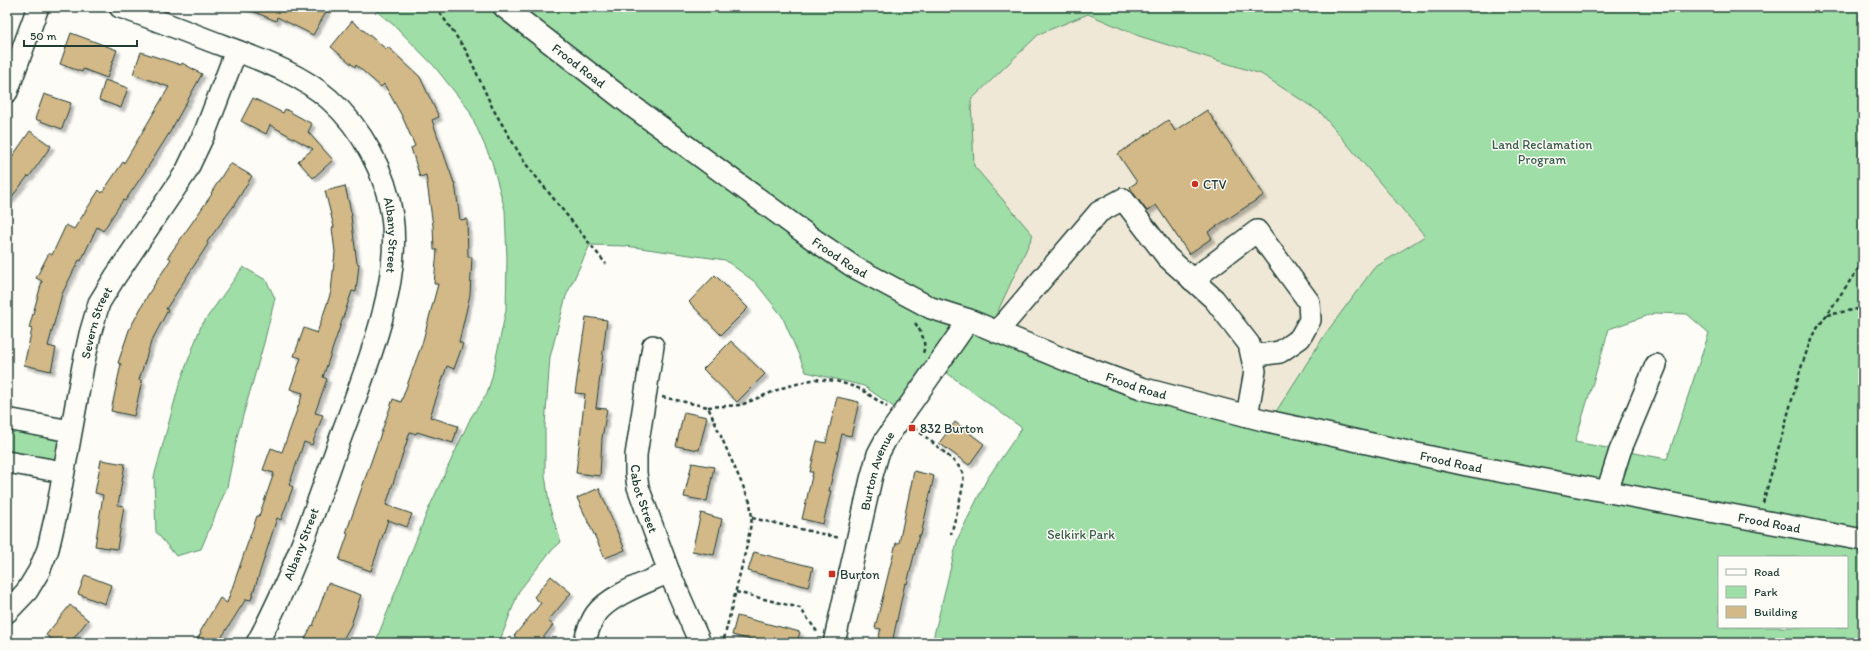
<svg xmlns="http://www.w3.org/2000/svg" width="1870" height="650" viewBox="0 0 1870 650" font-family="Itim,sans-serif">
<defs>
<filter id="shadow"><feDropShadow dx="3.5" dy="3.5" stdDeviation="1" flood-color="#0004"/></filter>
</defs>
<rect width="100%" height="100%" fill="#fdfcf7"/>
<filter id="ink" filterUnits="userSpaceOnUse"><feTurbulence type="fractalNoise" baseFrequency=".025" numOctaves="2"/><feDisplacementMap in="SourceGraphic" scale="8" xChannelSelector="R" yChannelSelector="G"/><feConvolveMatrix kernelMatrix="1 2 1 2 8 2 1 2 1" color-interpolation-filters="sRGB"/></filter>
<g filter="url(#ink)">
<path fill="#f0e8d6" d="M1088,14L1139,36L1261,74L1320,112L1425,236L1374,269L1326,333L1270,421L990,328L1033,235L974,166L971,100L1039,34Z"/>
<g fill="#9fdea7" stroke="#5f8e6e" fill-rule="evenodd">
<path d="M371,7H1863V643H932L958,538L987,479L1022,428L936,365L902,413L864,386L806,372L782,316L755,282L725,260L626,246L590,245L566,296L550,357L545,426V475L550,509L561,542L550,552L519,591L499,643H375L428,510L471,417L487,394L492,377L506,310L507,259L505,210L492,162L469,110L434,66L396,27ZM1088,14L1139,36L1261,74L1320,112L1425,236L1374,268L1326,333L1270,421L990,328L1033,235L974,166L971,100L1039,34ZM1655,313L1687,314L1709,333L1667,459L1575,442L1609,329ZM1719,557H1847V627H1719Z"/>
<path d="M243,267L266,280L275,298L264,343L238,433L227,487L201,549L176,556L156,532L154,477L179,385L201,326Z"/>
<path d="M7,421L67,432L61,470L7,460Z"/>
</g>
<g fill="#d3b888" stroke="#1f3d34" filter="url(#shadow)">
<path d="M243,7H329L313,35L277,17L276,21Z"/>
<path d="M352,21L386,49L388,47L420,77L439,117L432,120L454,183H455L460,220L467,219L468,257H472L470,295L459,342L463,344L454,369L447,366L430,417L458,426L453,443L417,432L416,434L410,432L386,505L412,514L407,527L388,520L371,571L339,560L348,534L346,533L393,399L401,402L422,344L438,284H434L437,250H434L433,226L426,175L420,177L411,148L415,146L402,116L384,84L381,87L356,65L355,67L331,47Z"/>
<path d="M71,33L117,50L107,78L83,69L82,72L60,64Z"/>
<path d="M141,52L181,65L182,63L202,74L170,132L148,167L125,201L123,200L103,231L97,227L81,261L79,260L62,294L48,346L56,348L51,371L24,365L32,329L29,328L42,281L36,278L49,253L52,255L66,225L74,229L99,190L102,193L123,162L124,163L169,87L133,74Z"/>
<path d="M105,80L128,88L121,108L99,100Z"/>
<path d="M44,94L71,103L62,129L35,119Z"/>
<path d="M253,98L283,113L285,109L312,124L308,132L333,160L313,178L298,161L313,149L270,125L266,134L241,121Z"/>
<path d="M1207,110L1264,195L1208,232L1212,238L1189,254L1156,205L1147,211L1134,194L1130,187L1137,182L1118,154L1168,120L1175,131Z"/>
<path d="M30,131L51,146L29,177L28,176L7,203V164Z"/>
<path d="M230,163L252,176L233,207L207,242L208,244L166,309L168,310L151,342L139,380L142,381L134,416L111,411L121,364L118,363L129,330L149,293L171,259L168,257L212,194L211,193Z"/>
<path d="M345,186L352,216H351L357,263L359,264L356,292L352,291L323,377L327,379L315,413L323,415L312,445L304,442L289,485L293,487L281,520L277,518L251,600L246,599L218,643H195L201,633L200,632L220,598L227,603L257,516H259L274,473L263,470L271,448L282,452L303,393L290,389L301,358L294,356L304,328L317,333L331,292L335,252L332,228L334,227L325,191Z"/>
<path d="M715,275L748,308L721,335L689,302Z"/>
<path d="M586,317L607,320L596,408L607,409L602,438L600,476L576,473L585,394L575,393Z"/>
<path d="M731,341L765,374L737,402L703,369Z"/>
<path d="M837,397L859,402L851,436L842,434L829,491H831L823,524L802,519L813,472H810L817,441L826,443Z"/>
<path d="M684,412L707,417L699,450L676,446Z"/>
<path d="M955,422L984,444L969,465L939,443Z"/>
<path d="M101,460L125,464L118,505L124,506L117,549L95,546L103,495L95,493Z"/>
<path d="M692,463L714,467L707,501L684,497Z"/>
<path d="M914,471L934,476L921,535H919L907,584L905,583L892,643H877L881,629L875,628L896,543H899Z"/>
<path d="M599,488L625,550L605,558L577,498Z"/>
<path d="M701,513L722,519L714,555L692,551Z"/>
<path d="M754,552L813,567L808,587L748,571Z"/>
<path d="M85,575L111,585L105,604L78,594Z"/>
<path d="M551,576L571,593L548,621L553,625L539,643H522L514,636L541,603L534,597Z"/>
<path d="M328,583L361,595L351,625L341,643H303L312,625L313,626Z"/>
<path d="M70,605L88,620L70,643H57L46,635Z"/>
<path d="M737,616L800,632L797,643H763L732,635Z"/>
</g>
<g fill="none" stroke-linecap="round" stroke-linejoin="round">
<defs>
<g id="minor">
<path id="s1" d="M120,7C155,19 189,33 224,46C261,60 299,73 329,99C362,128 386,173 392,216C402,287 363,376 339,442C315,510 292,579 257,643"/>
<path id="s2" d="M504,7L632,106L813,239L854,267L931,308L969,320L1068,361L1141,388L1263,420L1467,465L1863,540"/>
<path d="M7,92L38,7"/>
<path d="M1192,280L1257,231L1309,302L1310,320L1300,338L1280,352L1252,356"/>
<path d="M997,332L1099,212L1123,199L1167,257L1214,299L1249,344L1255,371L1247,416"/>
<path id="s3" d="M653,346L636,455V473L638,487L669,572L700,643"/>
<path d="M7,419L70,431"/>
<path d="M7,462L63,472"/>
<path d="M1607,492L1620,451L1656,365"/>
<path id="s4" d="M7,612L27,591L39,571L48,549L57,510L83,366L90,334L99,303L115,277L186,172L205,132L236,51"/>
<path d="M584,643C587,634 590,622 596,614C610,595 648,582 669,572"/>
<path id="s5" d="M834,643L871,479L878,454L886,439L969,320"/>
</g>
</defs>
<use href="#minor" stroke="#1f3d34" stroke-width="24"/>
<g stroke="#1f3d34" stroke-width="2.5" stroke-dasharray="4 3" stroke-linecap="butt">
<path d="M436,7L467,52L493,109L525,163L606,264"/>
<path d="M1827,315L1863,308"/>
<path d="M915,323C921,331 927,343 923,353"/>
<path d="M662,397L708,407L750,502L752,518L747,545L723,643"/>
<path d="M708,407L741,405L782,388L815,379L836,381L861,389L887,407"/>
<path d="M915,428C925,437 960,463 963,473C966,483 954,522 951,534"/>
<path d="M1763,503L1800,371L1812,336L1863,262"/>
<path d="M752,518L840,538"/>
<path d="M736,592L800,608L818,633"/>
</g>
<use href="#minor" stroke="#fdfcf7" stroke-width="21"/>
</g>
</g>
<g fill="#c8321e" stroke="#fdfcf7" stroke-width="1.5">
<circle cx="1195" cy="184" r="4"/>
<rect x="908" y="424" width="8" height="8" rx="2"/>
<rect x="828" y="570" width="8" height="8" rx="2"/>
</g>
<g text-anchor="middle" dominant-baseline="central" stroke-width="3" stroke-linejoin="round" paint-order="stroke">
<g font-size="13" fill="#1f3d34" stroke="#fdfcf7">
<text stroke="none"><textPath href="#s2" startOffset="95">Frood Road</textPath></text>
<text stroke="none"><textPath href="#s1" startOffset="384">Albany Street</textPath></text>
<text stroke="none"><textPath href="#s2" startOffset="419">Frood Road</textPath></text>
<text stroke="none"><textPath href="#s4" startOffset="308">Severn Street</textPath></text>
<text stroke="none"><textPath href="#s2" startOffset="743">Frood Road</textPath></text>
<text stroke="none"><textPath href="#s2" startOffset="1067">Frood Road</textPath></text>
<text stroke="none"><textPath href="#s5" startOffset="178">Burton Avenue</textPath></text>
<text stroke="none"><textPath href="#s3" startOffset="155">Cabot Street</textPath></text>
<text stroke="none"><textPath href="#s2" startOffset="1391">Frood Road</textPath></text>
<text transform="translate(301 544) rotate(-69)">Albany Street</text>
</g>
<g font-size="13" fill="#395d4b" stroke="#fdfcf7">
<text x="1542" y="144">Land Reclamation<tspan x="1542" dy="15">Program</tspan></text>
<text x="1081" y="534">Selkirk Park</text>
</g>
<g font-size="13" fill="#1f3d34" stroke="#fdfcf7" text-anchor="start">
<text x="1203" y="184">CTV</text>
<text x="920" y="428">832 Burton</text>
<text x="840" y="574">Burton</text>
</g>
</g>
<rect width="1870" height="650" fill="none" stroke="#fdfcf7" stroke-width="24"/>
<rect x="12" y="12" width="1846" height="626" fill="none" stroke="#1f3d34" stroke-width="1.5" filter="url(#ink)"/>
<rect x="1718" y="556" width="130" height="72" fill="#fdfcf7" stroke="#a4b0a9"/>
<rect x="1726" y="569" width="20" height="6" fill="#fdfcf7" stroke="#a4b0a9"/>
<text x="1754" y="576" font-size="12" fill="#1f3d34">Road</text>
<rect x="1726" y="586" width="20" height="12" fill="#9fdea7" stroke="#a4b0a9"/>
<text x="1754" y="596" font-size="12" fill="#1f3d34">Park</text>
<rect x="1726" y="606" width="20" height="12" fill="#d3b888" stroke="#a4b0a9"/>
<text x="1754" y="616" font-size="12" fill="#1f3d34">Building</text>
<path d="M24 40v6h113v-6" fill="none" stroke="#1f3d34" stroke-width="2"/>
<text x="30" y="40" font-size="12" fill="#1f3d34" stroke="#fdfcf7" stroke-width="3" paint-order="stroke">50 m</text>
</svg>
